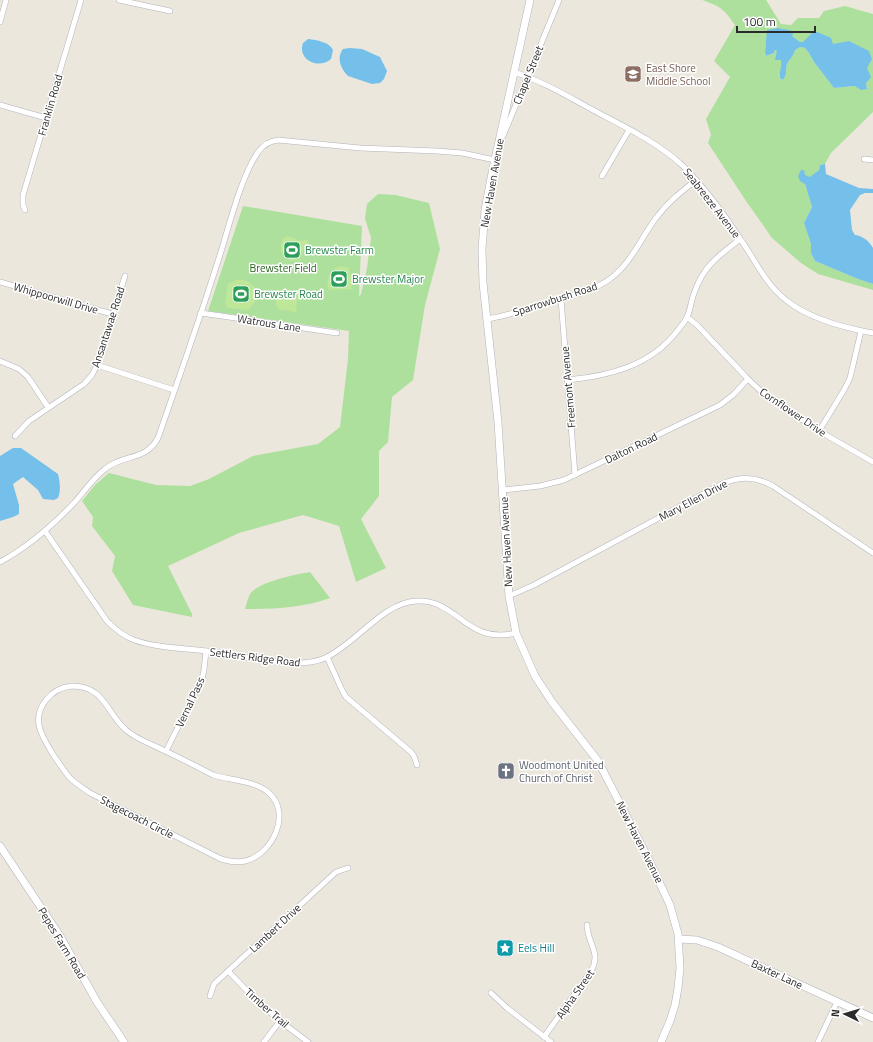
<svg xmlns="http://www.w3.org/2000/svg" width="873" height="1042" viewBox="0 0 873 1042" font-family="'Titillium Web',sans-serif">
<rect width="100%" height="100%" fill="#ece7dd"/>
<g fill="#ade09c" fill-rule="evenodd">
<path d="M702,0H766L781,24L791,25L798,18H819L824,11L845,6L873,14V112L831,153L825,164L820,165L819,170L810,178L805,175V184L812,207L804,223L811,244V253L815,261L858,279L873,284V290L818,274L801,263L772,238L746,201L708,143L711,135L706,119L730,77L714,61L735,25C724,9 720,6 702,0ZM792,36L800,42L833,44L866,83L867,89L855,86L834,88L814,62L809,53L805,48L800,47L795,50C794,56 788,59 787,64C785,71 788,73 783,80L780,78C779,74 781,72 782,68C783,61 780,56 777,50H775L774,53L766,56L765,52L766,42Z"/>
<path d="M378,194L396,195L429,203L440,249L425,305L413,380L392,397L388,442L379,451V496L361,519L386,568L356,582L339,526L303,515L239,533L168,566L192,614V617L133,605L112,571L115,556L92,526L93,517L82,501L95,485L109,473L156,485L190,486L209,479L253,456L318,444L340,427L348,359L349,331L208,311L243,206L362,226L359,297L361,294L367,268L371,238L365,218L367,204Z"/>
<path d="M310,572L330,598C303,608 273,609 245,609C246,605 248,598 250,594C258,582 296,574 310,572Z"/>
</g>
<g fill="#bfe798">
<path d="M287,236L302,241L307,239L309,243L304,246L300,260L291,261L283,255C280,249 280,240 287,236Z"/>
<path d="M340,266L349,268L352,289L350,290L347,289L329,290C325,279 329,270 340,266Z"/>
<path d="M236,280C256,277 264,299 247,310L228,308L225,303L228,284Z"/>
<path d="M285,290L292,291L298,295L296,309L297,312L295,313L292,311L278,309C274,301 277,294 285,290Z"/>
</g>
<g fill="#74c0ea">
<path d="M778,28L794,31L792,36L800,42H803L814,31L822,34L831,38L833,44L849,41L869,51L872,59L867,68L871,77L866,83L867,89L861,90L855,86L834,88L814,62L809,53L805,48L800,47L795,50C794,56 789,59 787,64C785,71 788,73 783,80L780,78C779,72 782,67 781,60H775L777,50H775L774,53L766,56L765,52L767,30Z"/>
<path d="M308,39C317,40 329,42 333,50L331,59C319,70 297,60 303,43Z"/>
<path d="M350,48L362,49L380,57L387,71L384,79L380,83L372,84L348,76C341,69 336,58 343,49Z"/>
<path d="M825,164L826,174L859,188L873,189V193H865L860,195L850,210L852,230L855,235C863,236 869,241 873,248V284L858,279L815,261L811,253V244L804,223L812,207L805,184L800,181L798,176L801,170H804L805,175L810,177L819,170L820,165Z"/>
<path d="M13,448H21L58,474C60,482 61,490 58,498L54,500L43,499L38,490L23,477L13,484L19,505V514L13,517L0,521V456Z"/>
</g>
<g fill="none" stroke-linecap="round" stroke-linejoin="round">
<defs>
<g id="minor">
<path d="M119,0L170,11"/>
<path d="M0,22L6,0"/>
<path d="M514,72C542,81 567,96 593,110C623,126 659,143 683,166C705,188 724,214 741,240C755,260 766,285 786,300C808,318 845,328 873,333"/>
<path d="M0,105L46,118"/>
<path d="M503,136L559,0"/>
<path d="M864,159L873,160"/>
<path d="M602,176L629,130"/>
<path d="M25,210L23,205V195L81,0"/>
<path d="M0,282L112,314"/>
<path d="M561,299L575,475"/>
<path d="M201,313L337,333"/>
<path d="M687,317L697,325L748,379L766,396L819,431L873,462"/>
<path d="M487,319C507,316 527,309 546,303C571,296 602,290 620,270C635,255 643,235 656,218C667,203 681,192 696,180"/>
<path d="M0,361L19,369L28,377L48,407"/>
<path d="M97,365L174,390"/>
<path d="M567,380C609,376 651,366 678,330C681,326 685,322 687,317C691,309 691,299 695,291C704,265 720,255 740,239"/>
<path d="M819,431L844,390L850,378L861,331"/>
<path d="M15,436L29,421L84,384L92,375L97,365L125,276"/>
<path d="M503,490L540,486L564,480L720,405L733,395L748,379"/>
<path d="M45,531L107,621C115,629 123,636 134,640C157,648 182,648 206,651C236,655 266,662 296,663C306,663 316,662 325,658C356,644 383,602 417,601C458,599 465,645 516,633"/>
<path d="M0,562C28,547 52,526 74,503C84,492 92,479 105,469C123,454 146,461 158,438C179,378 200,318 219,258C229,227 240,179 258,152C263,145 269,141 278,140L360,148L437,151L462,153L495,160"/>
<path d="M509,596L534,585L720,485C739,476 755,476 773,486L873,553"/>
<path d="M327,657L342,690L346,697L411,752L414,756L417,765"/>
<path d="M72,686C105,686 106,713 126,730C136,739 149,743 161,749C178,757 196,766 213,775C229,780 255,781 268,792C293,813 272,855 245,861C237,863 228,861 221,859L90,793C83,788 76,784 70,778C64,771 59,763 54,756C43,738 30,720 46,700C53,691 62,687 72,686Z"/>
<path d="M166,751L202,679L204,670L206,651"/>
<path d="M228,971L255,999L280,1021L308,1042"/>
<path d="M491,993L507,1008L551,1042"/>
<path d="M210,996L214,984L336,872L348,868"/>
<path d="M544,1037L591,971C602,953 587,943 587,925"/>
<path d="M264,1042L280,1021"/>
<path d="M818,1042L837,1002"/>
</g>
<g id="tertiary">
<path d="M0,846L60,936L97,1002L124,1042"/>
<path d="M679,939L697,940L718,947L873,1018"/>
</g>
<path id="secondary" d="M530,0L492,173L485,210L482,249L483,283L498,422L509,596L516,633L535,676L552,702L598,761L647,856L670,905L678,934L680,968L678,988L675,1005L670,1021L661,1042"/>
</defs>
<use href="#minor" stroke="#b1b2be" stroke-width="6"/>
<use href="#tertiary" stroke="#b1b2be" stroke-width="8"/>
<use href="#secondary" stroke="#b1b2be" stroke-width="8"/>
<use href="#minor" stroke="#fff" stroke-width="5"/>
<use href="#tertiary" stroke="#fff" stroke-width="7"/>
<use href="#secondary" stroke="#fff" stroke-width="7"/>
</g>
<defs>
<symbol id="school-square" viewBox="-11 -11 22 22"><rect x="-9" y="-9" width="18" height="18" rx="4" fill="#8d6e63" stroke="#fff"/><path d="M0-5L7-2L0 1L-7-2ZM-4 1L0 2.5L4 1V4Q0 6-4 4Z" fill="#fff"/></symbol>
<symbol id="stadium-square" viewBox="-11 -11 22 22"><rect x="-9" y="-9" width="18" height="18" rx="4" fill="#2e9e5b" stroke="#fff"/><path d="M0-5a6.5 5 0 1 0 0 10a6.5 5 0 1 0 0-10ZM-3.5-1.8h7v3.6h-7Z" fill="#fff"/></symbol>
<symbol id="church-square" viewBox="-11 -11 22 22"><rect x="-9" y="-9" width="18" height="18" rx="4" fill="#6b7280" stroke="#fff"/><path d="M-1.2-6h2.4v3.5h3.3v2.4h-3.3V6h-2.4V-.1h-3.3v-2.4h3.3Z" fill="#fff"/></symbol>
<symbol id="sight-square" viewBox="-11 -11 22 22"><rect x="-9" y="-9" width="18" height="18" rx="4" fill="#0f9aa8" stroke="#fff"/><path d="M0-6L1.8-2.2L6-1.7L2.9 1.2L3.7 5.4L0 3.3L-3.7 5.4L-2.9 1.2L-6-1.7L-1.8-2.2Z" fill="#fff"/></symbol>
</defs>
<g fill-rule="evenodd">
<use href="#school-square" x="623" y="64" width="20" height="20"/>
<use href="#stadium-square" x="282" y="240" width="20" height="20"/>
<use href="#stadium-square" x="329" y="269" width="20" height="20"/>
<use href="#stadium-square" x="231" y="284" width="20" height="20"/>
<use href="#church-square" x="496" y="761" width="20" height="20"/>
<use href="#sight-square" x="495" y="938" width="20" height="20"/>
</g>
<g text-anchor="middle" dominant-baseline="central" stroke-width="3" stroke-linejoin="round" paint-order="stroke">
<g font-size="11" fill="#785e54" stroke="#fff" text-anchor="start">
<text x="646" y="68">East Shore<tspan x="646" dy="13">Middle School</tspan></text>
</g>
<g font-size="11" fill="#2b2b2b" stroke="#fff">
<text transform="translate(528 75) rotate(-68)">Chapel Street</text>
<text transform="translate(50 105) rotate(-74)">Franklin Road</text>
<text transform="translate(492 183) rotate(-80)">New Haven Avenue</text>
<text transform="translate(712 203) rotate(52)">Seabreeze Avenue</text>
<text transform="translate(56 298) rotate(16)">Whippoorwill Drive</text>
<text transform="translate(555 299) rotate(-18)">Sparrowbush Road</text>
<text transform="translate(269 323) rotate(9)">Watrous Lane</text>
<text transform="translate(108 327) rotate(-72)">Ansantawae Road</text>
<text transform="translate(568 387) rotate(-95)">Freemont Avenue</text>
<text transform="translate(793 412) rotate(34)">Cornflower Drive</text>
<text transform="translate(631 448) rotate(-26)">Dalton Road</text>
<text transform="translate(693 500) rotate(-28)">Mary Ellen Drive</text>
<text transform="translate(506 542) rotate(-93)">New Haven Avenue</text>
<text transform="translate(255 657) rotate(7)">Settlers Ridge Road</text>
<text transform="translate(190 702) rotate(-65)">Vernal Pass</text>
<text transform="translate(137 817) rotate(27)">Stagecoach Circle</text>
<text transform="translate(640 842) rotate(63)">New Haven Avenue</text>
<text transform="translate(275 928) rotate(-43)">Lambert Drive</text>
<text transform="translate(62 943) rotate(59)">Pepes Farm Road</text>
<text transform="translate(777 974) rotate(25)">Baxter Lane</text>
<text transform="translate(575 994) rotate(-55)">Alpha Street</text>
<text transform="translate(267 1008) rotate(41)">Timber Trail</text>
</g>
<g font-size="11" fill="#27864d" stroke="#fff" text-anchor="start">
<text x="305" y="250">Brewster Farm</text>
<text x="352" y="279">Brewster Major</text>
<text x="254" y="294">Brewster Road</text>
</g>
<g font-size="11" fill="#26651d" stroke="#fff">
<text x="283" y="268">Brewster Field</text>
</g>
<g font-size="11" fill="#5b616d" stroke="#fff" text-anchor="start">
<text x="519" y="765">Woodmont United<tspan x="519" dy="13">Church of Christ</tspan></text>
</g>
<g font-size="11" fill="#0d838f" stroke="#fff" text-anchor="start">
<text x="518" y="948">Eels Hill</text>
</g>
</g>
<g transform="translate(845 1014) rotate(275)" stroke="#ffffff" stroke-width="3" paint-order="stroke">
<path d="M0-3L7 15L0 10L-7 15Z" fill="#2b2b2b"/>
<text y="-6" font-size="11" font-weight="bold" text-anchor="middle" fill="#2b2b2b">N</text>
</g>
<path d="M737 26v6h78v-6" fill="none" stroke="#2b2b2b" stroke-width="2"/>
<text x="743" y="26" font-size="12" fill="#2b2b2b" stroke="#ffffff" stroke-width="3" paint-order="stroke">100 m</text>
</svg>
